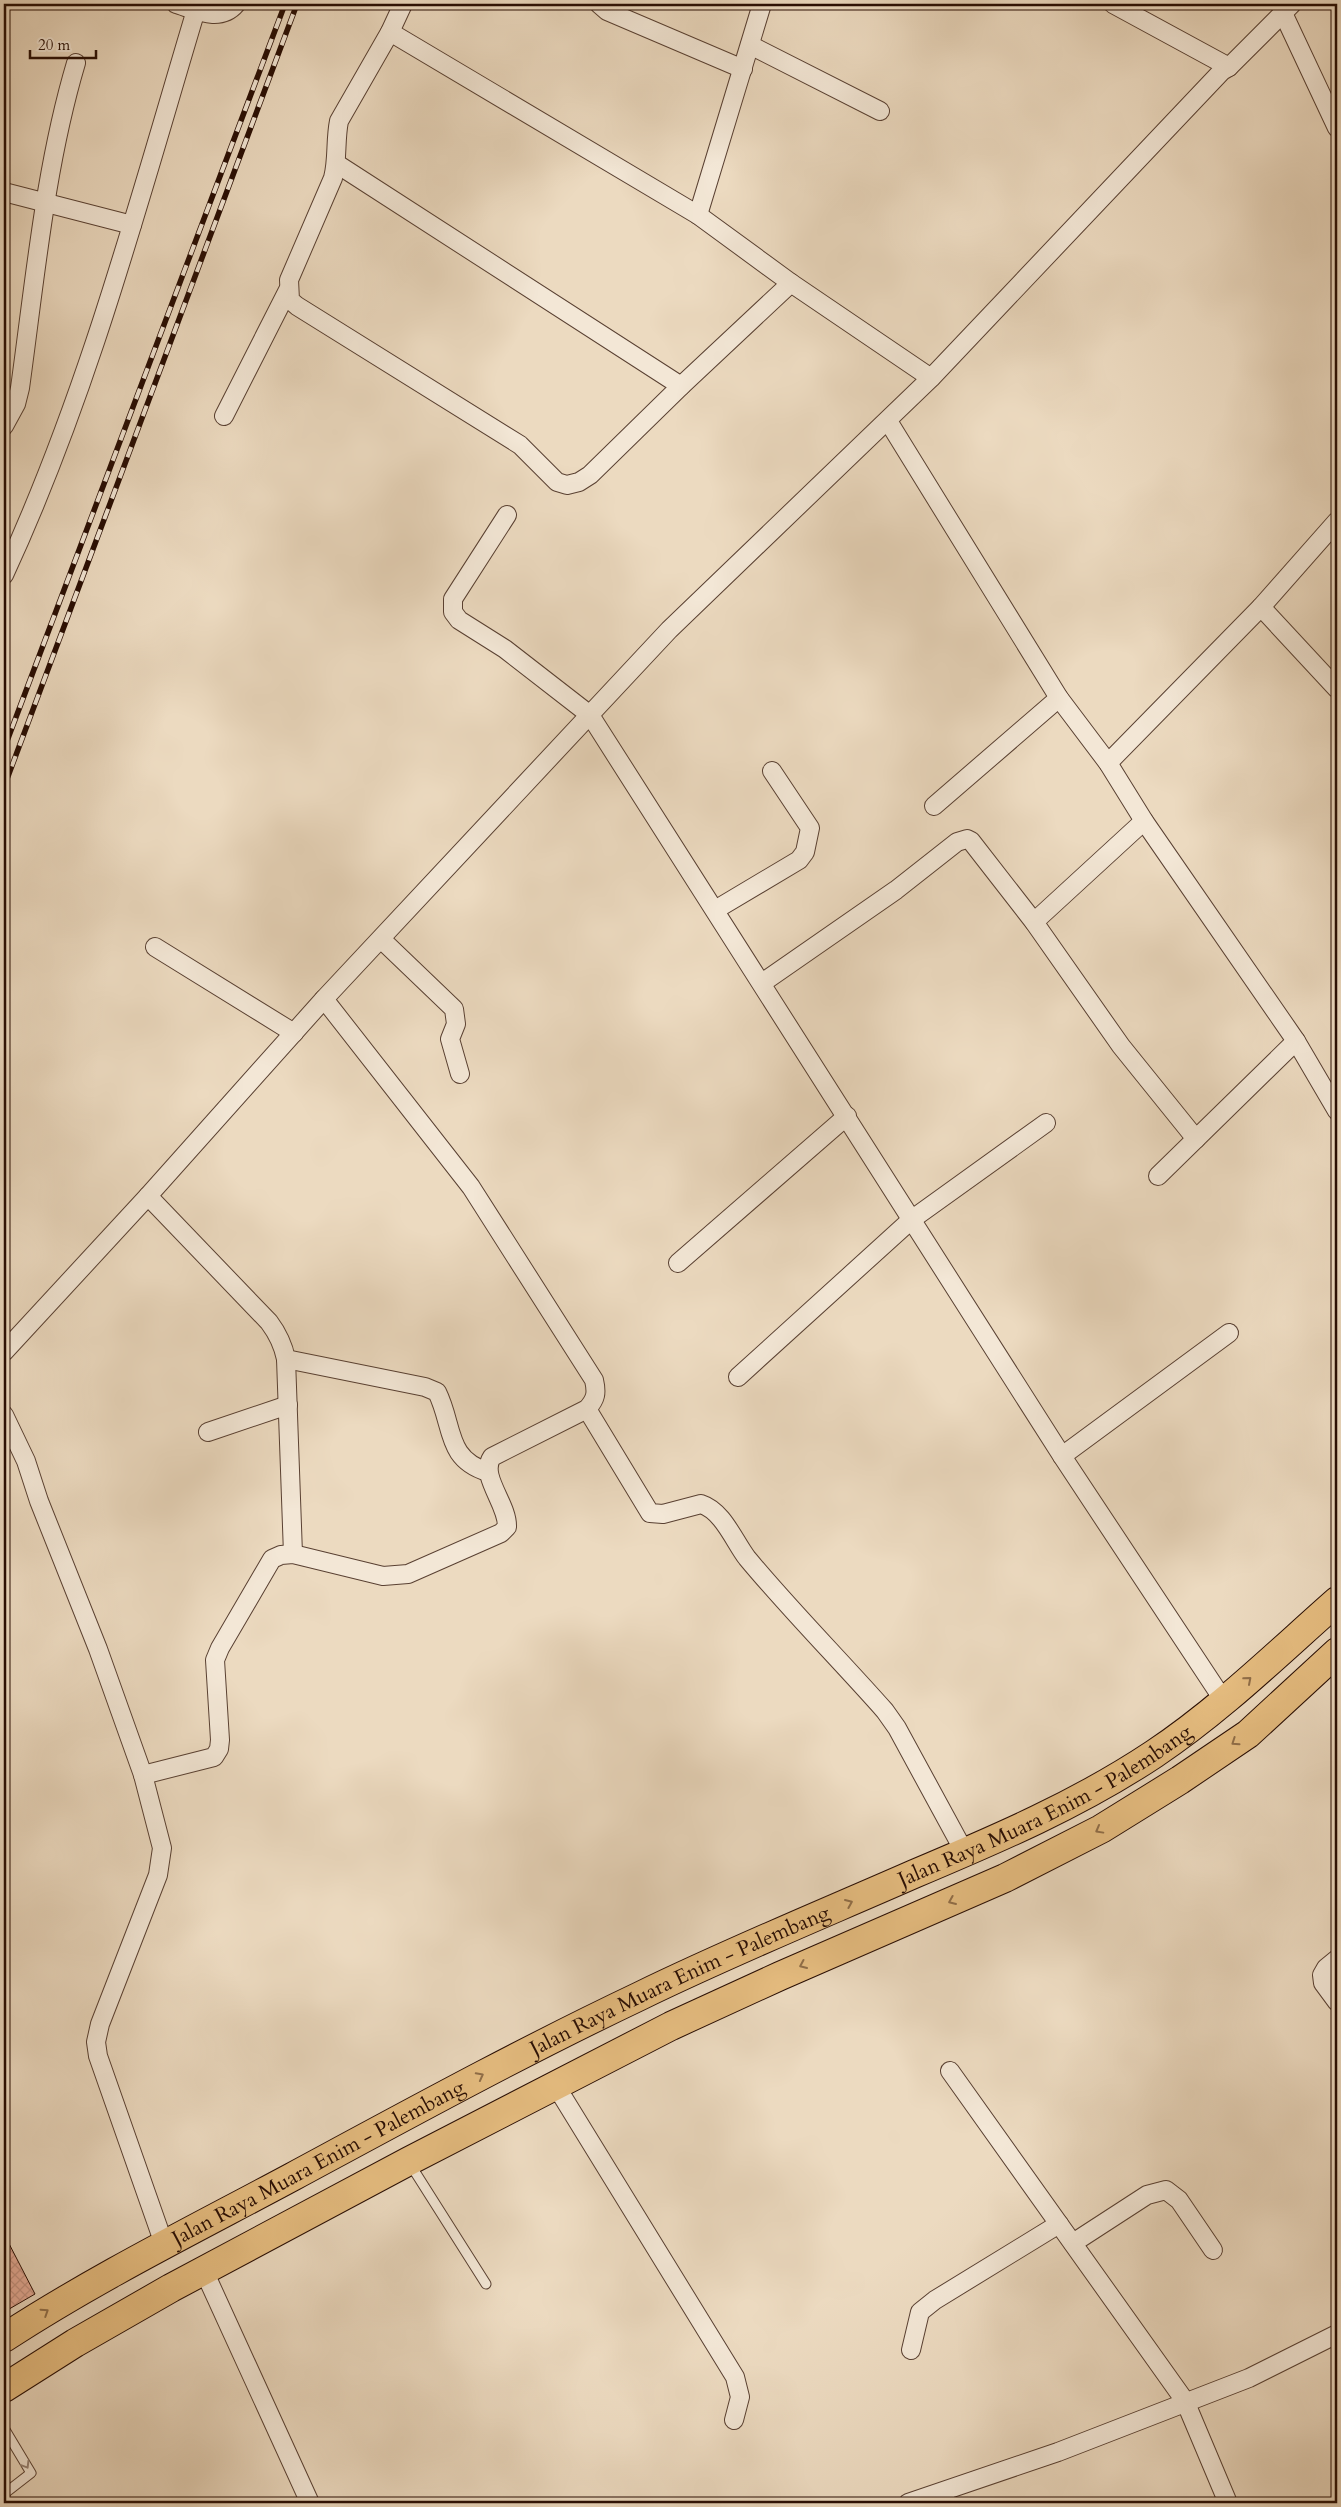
<svg xmlns="http://www.w3.org/2000/svg" width="1341" height="2507" viewBox="0 0 1341 2507" font-family="Cardo,serif">
<defs>
<pattern id="building-cross-hatch" width="8" height="8" patternUnits="userSpaceOnUse" patternTransform="scale(1.25)"><rect width="8" height="8" fill="#e7ad99"/><path d="M0 0l8 8M0 8l8-8" fill="none" stroke="#c69482"/></pattern>
</defs>
<rect width="100%" height="100%" fill="#ecdac0"/>
<filter id="stains"><feTurbulence type="fractalNoise" baseFrequency=".004" numOctaves="4"/><feColorMatrix values="0 0 0 0 .2 0 0 0 0 .09 0 0 0 0 .02 0 0 0 .5 -.17"/></filter>
<radialGradient id="worn" r=".72"><stop offset=".6" stop-color="#630" stop-opacity="0"/><stop offset="1" stop-color="#630" stop-opacity=".3"/></radialGradient>
<path fill="url(#building-cross-hatch)" stroke="#280d03" d="M4,2234L35,2294L4,2312Z"/>
<g fill="none" stroke-linecap="round" stroke-linejoin="round">
<defs>
<g id="service">
<path d="M410,2164L486,2284"/>
<path d="M4,2428L31,2473L4,2494"/>
</g>
<g id="minor">
<path d="M176,4C196,10 220,23 236,4"/>
<path d="M403,4L390,32L339,121C335,141 338,159 333,178L289,280L290,300L297,306L520,445L557,482L567,485L579,482L590,475L681,386L791,283"/>
<path d="M599,4L607,11L743,69"/>
<path d="M1113,4L1229,67"/>
<path d="M1283,13L1337,128"/>
<path d="M390,32L698,215L791,283L931,378"/>
<path d="M750,45L880,111"/>
<path d="M337,164L681,386"/>
<path d="M4,192L132,225"/>
<path d="M698,215L762,4"/>
<path d="M224,416L288,290"/>
<path d="M888,421L1059,698L1108,763L1144,821L1296,1041L1337,1111"/>
<path d="M4,426L16,404L20,388C35,280 45,167 76,63"/>
<path d="M507,515L453,599V612L459,620L505,649L590,715L1062,1456L1224,1701"/>
<path d="M4,575C88,394 139,200 196,10"/>
<path d="M1261,607L1337,521"/>
<path d="M1108,763L1261,607L1337,689"/>
<path d="M934,806L1059,698"/>
<path d="M715,910L799,860L805,852L810,828L772,771"/>
<path d="M1034,922L1144,821"/>
<path d="M381,939L454,1009L456,1024L450,1039L460,1074"/>
<path d="M155,947L294,1033"/>
<path d="M762,983L896,890L957,842L967,839L971,841L1034,922L1121,1046L1196,1139"/>
<path d="M1158,1176L1296,1041"/>
<path d="M148,1196L269,1322C278,1334 283,1344 286,1359L293,1554"/>
<path d="M678,1263L847,1116"/>
<path d="M4,1352L148,1196L324,999L669,630L931,378L1222,71L1229,67L1292,4"/>
<path d="M286,1359L425,1387L437,1392C454,1426 445,1459 488,1472"/>
<path d="M738,1377L911,1220L1046,1123"/>
<path d="M587,1409L650,1513L663,1514L701,1504C723,1511 734,1541 747,1558C791,1611 839,1659 885,1711L897,1728L965,1853"/>
<path d="M4,1415L26,1461L39,1501L98,1649L143,1775L162,1848L158,1875L100,2024L96,2042L98,2056L164,2244"/>
<path d="M208,1432L288,1405"/>
<path d="M1062,1456L1229,1333"/>
<path d="M143,1775L214,1757L219,1749L220,1740L215,1660L220,1648L272,1559L281,1555L293,1554L383,1576L408,1574L501,1533L507,1527C508,1504 479,1476 492,1457L587,1409C596,1399 597,1393 594,1380L471,1187L324,999"/>
<path d="M1337,1959L1326,1968L1322,1975L1323,1983L1337,2002"/>
<path d="M950,2071L1185,2401L1228,2503"/>
<path d="M556,2086L735,2377L740,2397L734,2420"/>
<path d="M1073,2243L1147,2195L1166,2190L1179,2200L1213,2250"/>
<path d="M204,2271L310,2503"/>
<path d="M911,2350L920,2312L935,2300L1059,2224"/>
<path d="M908,2503L1058,2452L1249,2378L1337,2334"/>
</g>
<g id="primary">
<path id="s1" d="M4,2338C96,2278 195,2229 292,2177C407,2115 522,2052 640,1996C730,1952 823,1914 914,1874C997,1839 1079,1804 1154,1754C1220,1710 1278,1653 1337,1601"/>
<path d="M4,2388L75,2343L171,2288L409,2161L671,2026L780,1976L1005,1878L1101,1829L1180,1780L1248,1734L1337,1652"/>
</g>
</defs>
<use href="#service" stroke="#594032" stroke-width="11"/>
<use href="#minor" stroke="#594032" stroke-width="20"/>
<use href="#primary" stroke="#280d03" stroke-width="30"/>
<use href="#service" stroke="#f3e7d6" stroke-width="9"/>
<use href="#minor" stroke="#f3e7d6" stroke-width="18"/>
<use href="#primary" stroke="#e6bd80" stroke-width="28"/>
<defs>
<g id="rail">
<path d="M4,749L285,4"/>
<path d="M4,787L297,4"/>
</g>
</defs>
<use href="#rail" stroke="#280d03" stroke-width="5.5"/>
<use href="#rail" stroke="#f3e7d6" stroke-width="4" stroke-dasharray="11" stroke-linecap="butt"/>
</g>
<defs><path id="oneway-chevron" d="M-2-3.5L2.5 0L-2 3.5" fill="none" stroke-width="1.6" stroke-linecap="round" stroke-linejoin="round" transform="scale(1.25)"/></defs>
<g stroke="#906e48">
<use href="#oneway-chevron" transform="translate(1248 1680) rotate(-41)"/>
<use href="#oneway-chevron" transform="translate(1235 1742) rotate(146)"/>
<use href="#oneway-chevron" transform="translate(1099 1830) rotate(151)"/>
<use href="#oneway-chevron" transform="translate(952 1901) rotate(157)"/>
<use href="#oneway-chevron" transform="translate(849 1903) rotate(-23)"/>
<use href="#oneway-chevron" transform="translate(803 1965) rotate(156)"/>
<use href="#oneway-chevron" transform="translate(480 2076) rotate(-28)"/>
<use href="#oneway-chevron" transform="translate(45 2312) rotate(-33)"/>
</g>
<use stroke="#988577" href="#oneway-chevron" transform="translate(26 2465) rotate(59)"/>
<g text-anchor="middle" dominant-baseline="central" stroke-width="4" stroke-linejoin="round" paint-order="stroke">
<g font-size="21" fill="#280d03" stroke="#f3e7d6">
<text stroke="none"><textPath href="#s1" startOffset="1170">Jalan Raya Muara Enim - Palembang</textPath></text>
<text stroke="none"><textPath href="#s1" startOffset="765">Jalan Raya Muara Enim - Palembang</textPath></text>
<text stroke="none"><textPath href="#s1" startOffset="360">Jalan Raya Muara Enim - Palembang</textPath></text>
</g>
</g>
<rect width="1341" height="2507" fill="none" stroke="#ecdac0" stroke-width="20"/>
<rect x="5" y="5" width="1331" height="2497" fill="none" stroke="#280d03" stroke-width="2.5"/>
<rect x="10" y="10" width="1321" height="2487" fill="none" stroke="#280d03"/>
<path d="M30 50v8h66v-8" fill="none" stroke="#280d03" stroke-width="2.5"/>
<text x="38" y="50" font-size="15" fill="#280d03" stroke="#f3e7d6" stroke-width="4" paint-order="stroke">20 m</text>
<rect width="100%" height="100%" filter="url(#stains)"/>
<rect width="100%" height="100%" fill="url(#worn)"/>
</svg>
